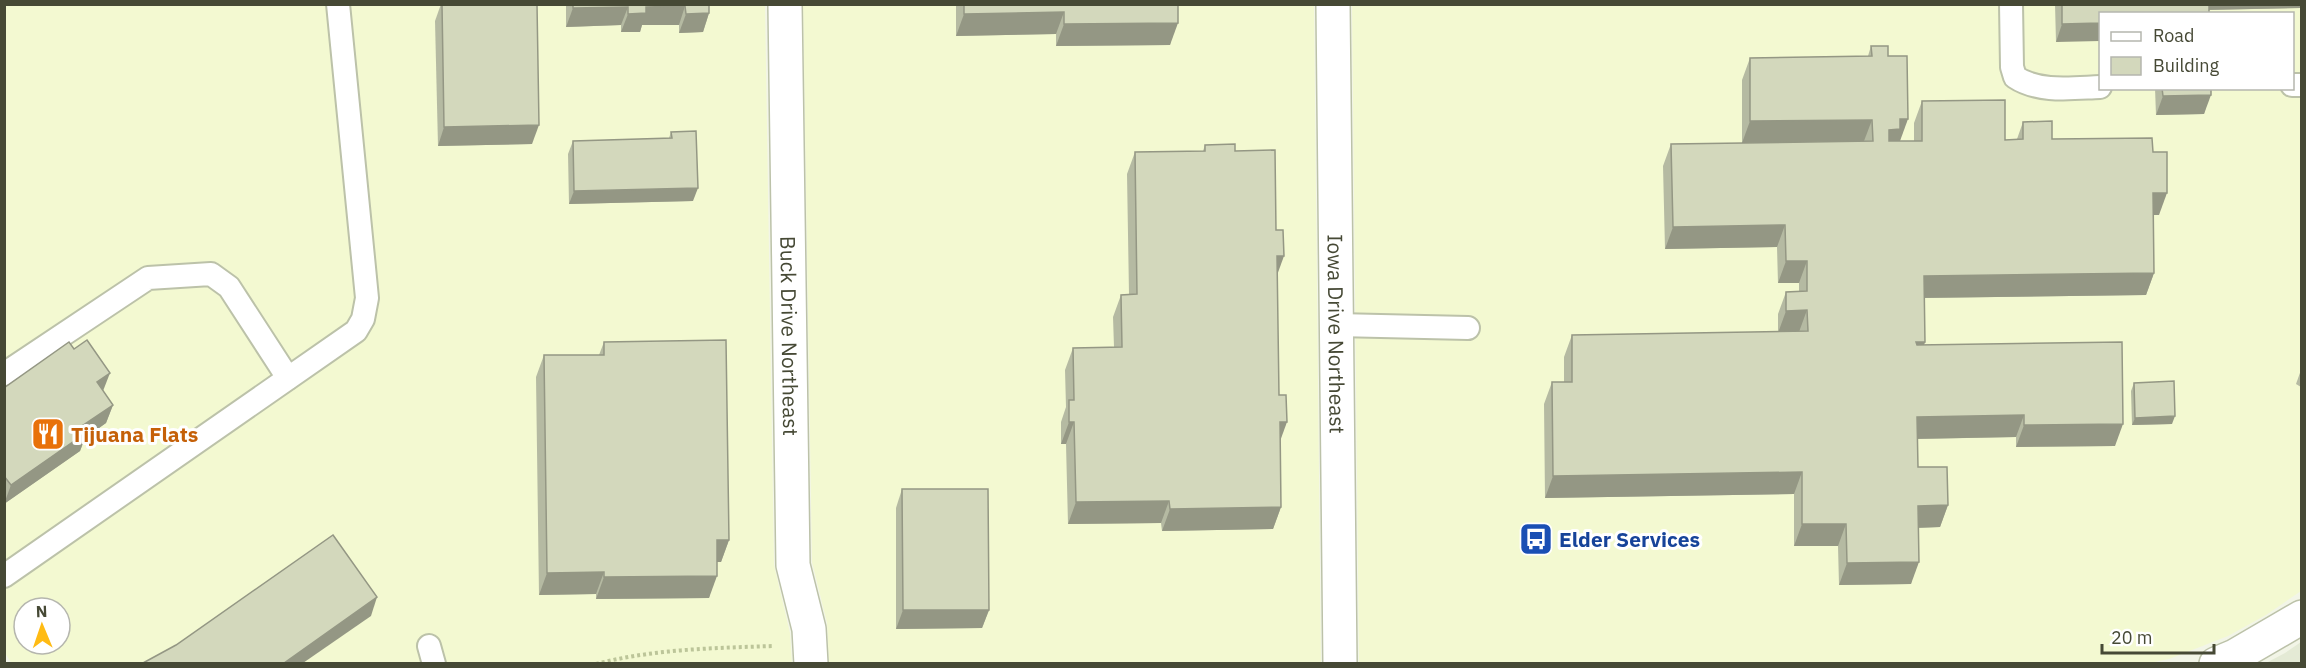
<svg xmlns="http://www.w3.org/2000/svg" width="2306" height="668" viewBox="0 0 2306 668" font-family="'IBM Plex Sans',sans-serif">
<rect width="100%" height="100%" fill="#f2f5e7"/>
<path fill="#e4ead5" d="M2301,642V663H2266L2285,653Z"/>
<g fill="#f3f9d1" fill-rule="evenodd">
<path d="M5,5H765L774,565L790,633L792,663L12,664L5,653ZM24,608H60V644H24Z"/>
<path d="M803,5H1314L1321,663H829L827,623L812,562Z"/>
<path d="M1352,5H2301V591L2266,615L2228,636L2169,659L2150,663H1359ZM2100,14H2292V88H2100Z"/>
</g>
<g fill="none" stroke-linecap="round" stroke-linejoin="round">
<defs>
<g id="lane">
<path d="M2011,4L2012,67L2015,77C2039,93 2073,88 2100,87"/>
<path d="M2292,85H2302"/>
<path d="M1337,325L1468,328"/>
<path d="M4,374L148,278L211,274L229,287L288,378"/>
<path d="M4,576L356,331L363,319L367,298L338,4"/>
<path d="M429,646L434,664"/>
</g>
<g id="street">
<path id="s1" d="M785,4L793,565L809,629L811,664"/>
<path id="s2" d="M1333,4L1340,664"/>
<path d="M2216,664L2235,656L2302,617"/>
</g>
</defs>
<use href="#lane" stroke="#bcc2a9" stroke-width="26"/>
<use href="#street" stroke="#bcc2a9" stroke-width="36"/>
<path stroke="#bcc599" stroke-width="4" stroke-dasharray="3 3" stroke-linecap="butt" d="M596,664C654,649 714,648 773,646"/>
<use href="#lane" stroke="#fff" stroke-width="22"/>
<use href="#street" stroke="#fff" stroke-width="33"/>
</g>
<g fill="#b5baa2">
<path d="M441,4H537L532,144L438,146L435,21Z"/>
<path d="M566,4H709V13L703,32L679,33V25H642L640,32H621V25L566,27Z"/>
<path d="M956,4H1178L1170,45L1056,46V34L956,36Z"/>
<path d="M2055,4H2301V8L2209,10L2056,42Z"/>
<path d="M1871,46L1888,56L1900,141H1914V123L1922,101L2005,140L2017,139L2023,122L2052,139L2153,152L2159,215H2153L2154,273L2146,295L1925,298V342L1924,345L2115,446L2016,447V437L1918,439V467L1948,505L1940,527L1919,528L1911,584L1839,585L1838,546H1794V494L1545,498L1544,404L1552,382H1564V357L1572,335L1778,332V314L1786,292H1799V283H1778L1777,247L1665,249L1663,166L1671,144L1864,141L1742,143V80L1750,58L1868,56Z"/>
<path d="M2155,88H2211L2204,114L2156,115Z"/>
<path d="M671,132L693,201L569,204L568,154L573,141L669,138Z"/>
<path d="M1205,145L1235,151L1277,274L1281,507L1273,529L1162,531L1161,523L1068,524L1066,444H1061V422L1066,407L1065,370L1073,348L1114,347L1113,317L1121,295L1129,294L1127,174L1135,152L1203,151Z"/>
<path d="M604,342L729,540L721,562H717L709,598L596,599V594L539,595L536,377L544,355H599Z"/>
<path d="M2301,370V387L2296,384Z"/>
<path d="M2134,383L2172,424L2132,425L2131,391Z"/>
<path d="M4,388L103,391L113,405L106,423L85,438L80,451L4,504Z"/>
<path d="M902,489L989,610L982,628L896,629V508Z"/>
</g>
<g fill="#949784">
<path d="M2204,4H2301V8L2202,10Z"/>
<path d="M685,6L679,25H642L640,32H621L628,14L646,7Z"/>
<path d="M628,7L621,25L566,27L573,8Z"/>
<path d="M1064,12L1056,34L956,36L964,14Z"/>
<path d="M709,13L703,32L679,33L686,14Z"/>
<path d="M1178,23L1170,45L1056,46L1064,24Z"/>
<path d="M2100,23V41L2056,42L2062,24Z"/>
<path d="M2211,95L2204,114L2156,115L2163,96Z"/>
<path d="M1900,119H1908L1900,141L1881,152L1889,130Z"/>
<path d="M1872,120L1864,141L1742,143L1750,121Z"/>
<path d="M539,125L532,144L438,146L444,127Z"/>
<path d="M698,188L693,201L569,204L574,191Z"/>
<path d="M2153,193H2167L2159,215H2145Z"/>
<path d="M1785,225L1777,247L1665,249L1673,227Z"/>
<path d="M1277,256H1284L1276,278Z"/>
<path d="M1786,261H1807L1799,283H1778Z"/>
<path d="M2154,273L2146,295L1916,298L1924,276Z"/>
<path d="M1807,310L1799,332L1778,333L1786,311Z"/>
<path d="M1916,342H1925L1917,364Z"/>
<path d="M110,373L103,391L97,382Z"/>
<path d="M113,405L106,423L85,438L80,451L4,504L11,485L82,426Z"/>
<path d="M2024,415L2016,437L1909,439L1917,417Z"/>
<path d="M2175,416L2172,424L2132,425L2135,418Z"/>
<path d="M1069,422H1074L1066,444H1061Z"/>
<path d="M1280,422H1287L1279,444Z"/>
<path d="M2123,424L2115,446L2016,447L2024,425Z"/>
<path d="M1802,472L1794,494L1545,498L1553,476Z"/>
<path d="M1169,501L1161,523L1068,524L1076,502Z"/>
<path d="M1948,505L1940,527L1910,528L1918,506Z"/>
<path d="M1281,507L1273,529L1162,531L1170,509Z"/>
<path d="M1802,524H1846L1838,546H1794Z"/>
<path d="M717,540H729L721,562H709Z"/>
<path d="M1919,562L1911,584L1839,585L1847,563Z"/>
<path d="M604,572L596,594L539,595L547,573Z"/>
<path d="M717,576L709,598L596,599L604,577Z"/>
<path d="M377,597L371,616L303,663H284Z"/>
<path d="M903,610H989L982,628L896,629Z"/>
</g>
<g fill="#d3d8bc" stroke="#949784" stroke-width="1.5">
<path d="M442,4H537L539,125L444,127Z"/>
<path d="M573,4H709V13L686,14L685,6L646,7V13L628,14V7L573,8Z"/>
<path d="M964,4H1178V23L1064,24V12L964,14Z"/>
<path d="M2062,4H2209V14H2100V23L2062,24Z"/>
<path d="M1871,46H1888V56H1907L1908,119H1900V129L1889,130V141H1922V101L2005,100V140L2023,139V122L2052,121V139L2152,138L2153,152H2167V193H2153L2154,273L1924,276L1925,342H1916L1917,345L2122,342L2123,424L2024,425V415L1917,417L1918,467H1947L1948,505L1918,506L1919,562L1847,563L1846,524H1802V472L1553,476L1552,382H1572V335L1808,331L1807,310L1786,311V292L1807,291V261H1786L1785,225L1673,227L1671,144L1873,141L1872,120L1750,121V58L1872,56Z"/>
<path d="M2162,88H2211V95L2163,96Z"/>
<path d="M696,131L698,188L574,191L573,141L672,138L671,132Z"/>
<path d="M1235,144V151L1275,150L1276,230H1283L1284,256H1277L1279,395H1286L1287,422H1280L1281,507L1170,509L1169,501L1076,502L1074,422H1069V400H1074L1073,348L1122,347L1121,295L1137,294L1135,152L1205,151V145Z"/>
<path d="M87,340L110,373L97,382L113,405L82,426L87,432L11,485L4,476V388L69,342L74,349Z"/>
<path d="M726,340L729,540H717V576L604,577V572L547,573L544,355H604V342Z"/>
<path d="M2174,381L2175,416L2135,418L2134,383Z"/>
<path d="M902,489H988L989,610H903Z"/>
<path d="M333,535L377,597L284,663H143L176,645Z"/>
</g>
<defs>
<symbol id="restaurant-square" viewBox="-11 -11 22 22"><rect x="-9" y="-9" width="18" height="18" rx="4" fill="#e8710a" stroke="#fff"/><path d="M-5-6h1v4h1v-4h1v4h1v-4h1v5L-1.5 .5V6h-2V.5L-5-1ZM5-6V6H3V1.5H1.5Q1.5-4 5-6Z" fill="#fff"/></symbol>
<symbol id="bus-square" viewBox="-11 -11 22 22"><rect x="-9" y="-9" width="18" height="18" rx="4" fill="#1a4fb4" stroke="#fff"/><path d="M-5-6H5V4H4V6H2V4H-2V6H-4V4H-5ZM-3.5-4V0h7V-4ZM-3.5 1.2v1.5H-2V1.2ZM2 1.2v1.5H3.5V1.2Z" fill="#fff"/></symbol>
</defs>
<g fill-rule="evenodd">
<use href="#restaurant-square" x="29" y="415" width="38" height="38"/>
<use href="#bus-square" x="1517" y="520" width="38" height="38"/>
</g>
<g text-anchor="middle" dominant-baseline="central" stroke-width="6" stroke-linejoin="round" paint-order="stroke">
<g font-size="21" fill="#464935" stroke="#fff">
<text stroke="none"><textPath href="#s2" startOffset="330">Iowa Drive Northeast</textPath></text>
<text stroke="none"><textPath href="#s1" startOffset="332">Buck Drive Northeast</textPath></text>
</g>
<g font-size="21" font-weight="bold" fill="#c56008" stroke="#fff" text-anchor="start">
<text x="71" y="434">Tijuana Flats</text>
</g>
<g font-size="21" font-weight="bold" fill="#164399" stroke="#fff" text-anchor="start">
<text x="1559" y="539">Elder Services</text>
</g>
</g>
<rect width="2306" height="668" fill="none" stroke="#464935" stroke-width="12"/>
<rect x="2099" y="12" width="195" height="78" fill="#ffffff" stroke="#b5b6ae" stroke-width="1.5"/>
<rect x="2111" y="32" width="30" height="9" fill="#ffffff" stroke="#b5b6ae" stroke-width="1.5"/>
<text x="2153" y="42" font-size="18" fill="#464935">Road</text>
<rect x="2111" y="57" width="30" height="18" fill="#d3d8bc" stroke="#b5b6ae" stroke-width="1.5"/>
<text x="2153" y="72" font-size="18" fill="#464935">Building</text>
<g transform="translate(42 626) rotate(358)"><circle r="28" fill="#ffffff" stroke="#b5b6ae" stroke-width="1.5"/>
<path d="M0-4.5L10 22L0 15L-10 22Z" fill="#ffbb14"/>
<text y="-9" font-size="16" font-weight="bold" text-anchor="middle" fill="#464935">N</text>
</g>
<path d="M2102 644v9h112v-9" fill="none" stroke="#464935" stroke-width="3"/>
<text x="2111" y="644" font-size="18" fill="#464935" stroke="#ffffff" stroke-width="4.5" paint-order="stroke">20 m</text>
</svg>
